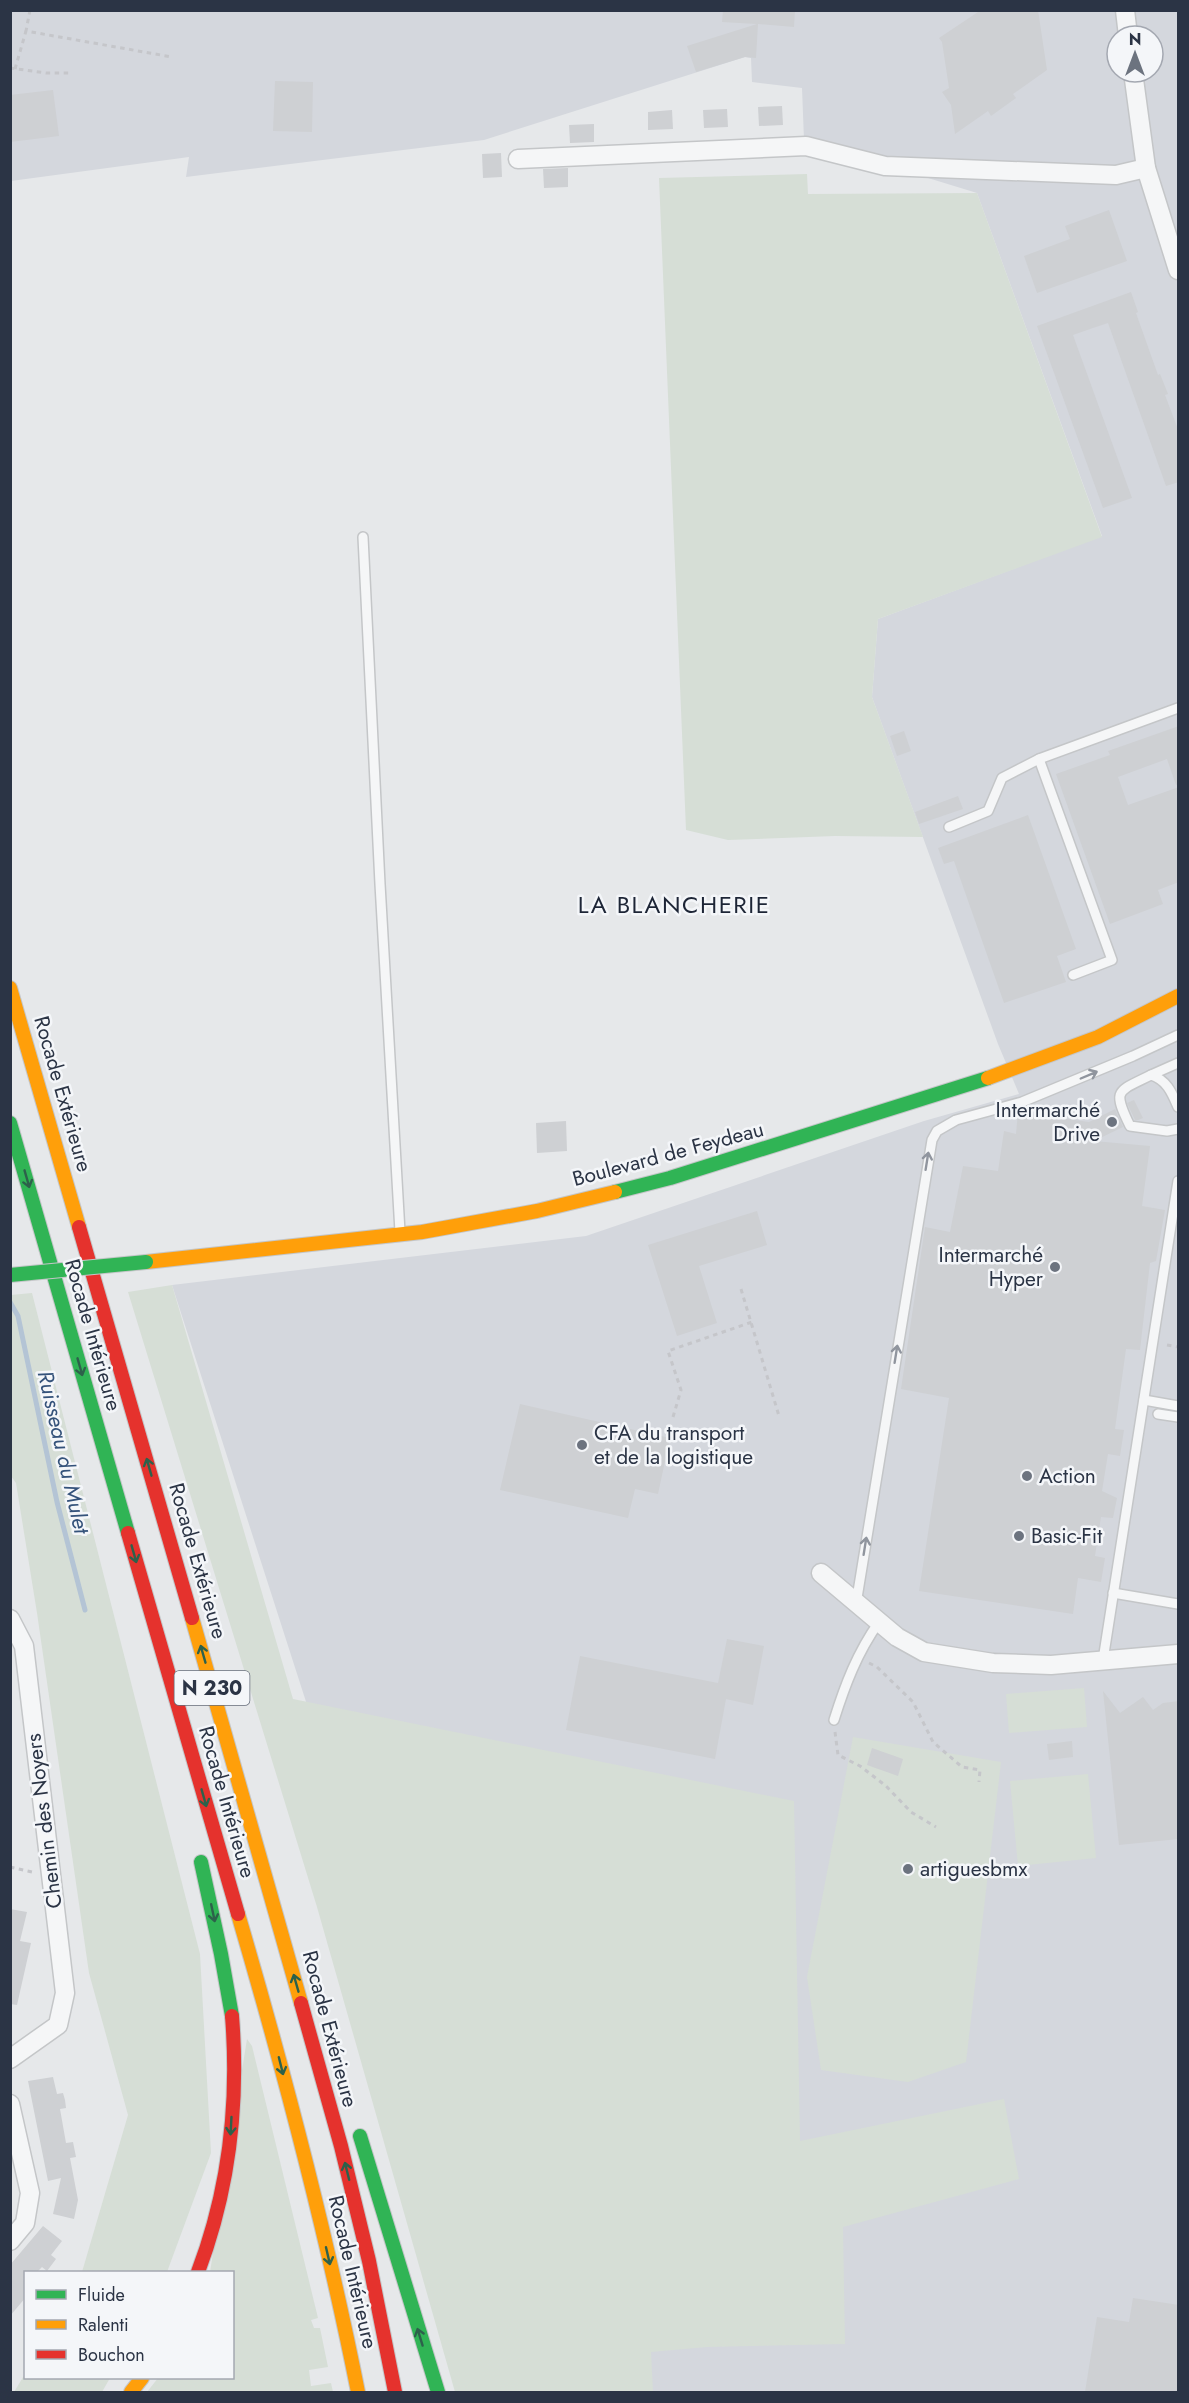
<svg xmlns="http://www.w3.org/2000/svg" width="1189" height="2403" viewBox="0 0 1189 2403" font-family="Jost,sans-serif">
<rect width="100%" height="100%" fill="#e6e8ea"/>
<path fill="#d4d7dd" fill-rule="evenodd" d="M10,11H1178V2392H528L172,1285L586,1236L924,1121L1019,1094L998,1044L872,697L878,619L1102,536L977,193L804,140L802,88L752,82L751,58L745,57L484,140L186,177L189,157L11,181ZM1117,36H1153V72H1117Z"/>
<g fill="#d6ded6">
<path d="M807,174L808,194L977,193L1102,537L878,619L872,697L923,837L835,836L728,840L686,830L659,178Z"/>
<path d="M172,1285L293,1699L794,1801L800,2141L1004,2099L1019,2179L843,2227L845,2344L707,2347L651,2352L653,2392H455L317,1907L128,1292Z"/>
<path d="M32,1293L200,1954L211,2153L167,2272H82L128,2115L89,1973L37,1613L16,1483L11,1476V1295Z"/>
<path d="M1084,1688L1087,1727L1009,1733L1006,1694Z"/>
<path d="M853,1737L1001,1762L966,2062L908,2082L821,2070L807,1977Z"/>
<path d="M1088,1774L1096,1858L1018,1866L1010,1781Z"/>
<path d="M247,2039L252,2046L318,2318L311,2320L314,2328H320L328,2367L309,2370L311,2386L331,2383L333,2392H147L158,2378H232V2272H210Z"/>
<path d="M25,2374L26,2378H110L102,2392H14Z"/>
</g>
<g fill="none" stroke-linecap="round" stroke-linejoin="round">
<path stroke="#b4c4d5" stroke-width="5" d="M10,1302L18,1316L57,1502L85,1610"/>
</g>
<g fill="#ced0d3">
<path d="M723,10H795L794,27L758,24L756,58L745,57L696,72L687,46L757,24L722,22Z"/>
<path d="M981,10H1038L1047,70L1013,94L1016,98L991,116L988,111L955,134L951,105L942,92L949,88L942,42L939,38Z"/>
<path d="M275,81L313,82L312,132L273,131Z"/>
<path d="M53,90L59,136L10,142V95Z"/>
<path d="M782,106L783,125L759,126L758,107Z"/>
<path d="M727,109L728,127L704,128L703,110Z"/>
<path d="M672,110L673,129L648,130V112Z"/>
<path d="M594,124V142L570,143L569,125Z"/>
<path d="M501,153L502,177L483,178L482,154Z"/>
<path d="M568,168V187L544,188L543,169Z"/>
<path d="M1109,210L1127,261L1037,293L1024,256L1070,239L1065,226Z"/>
<path d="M1131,292L1138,312L1136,313L1158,375L1160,374L1168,394L1165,395L1179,432V482L1166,486L1108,323L1093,328L1073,335L1132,498L1103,508L1037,326Z"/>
<path d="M1179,726V784L1176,785L1167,759L1118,777L1128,805L1179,787V882L1158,890L1163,904L1110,924L1056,774L1110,755L1108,751Z"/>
<path d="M904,731L911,751L897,756L890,736Z"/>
<path d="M958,796L963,809L919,824L915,812Z"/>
<path d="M1028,815L1076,949L1057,956L1066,982L1004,1003L954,861L944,864L938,848Z"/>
<path d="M1134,1100L1143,1118L1138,1120H1135L1127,1103Z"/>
<path d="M1115,1109L1123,1127L1094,1141L1150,1146L1142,1206L1165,1210L1156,1261L1150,1263L1140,1350L1126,1349L1115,1429L1124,1430L1120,1456L1108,1454L1102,1491L1117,1498L1113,1518L1101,1517L1095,1556L1105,1558L1101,1582L1078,1578L1073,1614L919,1591L949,1398L901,1389L925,1227L950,1232L963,1166L998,1171L1004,1131L1016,1134L1018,1112L1089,1122Z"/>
<path d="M566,1121L567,1151L537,1153L536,1123Z"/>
<path d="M757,1211L767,1245L699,1266L717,1323L677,1336L648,1245Z"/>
<path d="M520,1404L670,1438L658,1494L635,1489L628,1518L500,1490Z"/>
<path d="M727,1639L764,1646L753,1705L726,1699L715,1759L566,1730L580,1656L718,1683Z"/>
<path d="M1103,1691L1120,1713L1143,1697L1153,1710L1163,1703L1179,1701V1839L1119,1845Z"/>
<path d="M1072,1741L1073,1757L1049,1760L1047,1744Z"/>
<path d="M872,1748L903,1759L898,1776L867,1765Z"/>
<path d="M10,1909L27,1912L20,1941L31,1943L17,2005L10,2004Z"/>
<path d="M53,2077L57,2094L63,2093L65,2100L66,2108L60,2109L66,2143L73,2142L76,2157L70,2158L78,2200L74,2219L53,2214L61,2178L48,2181L28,2081Z"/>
<path d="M43,2226L62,2241L51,2255L56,2259L47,2271L42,2267L37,2272H26V2297L10,2316V2265Z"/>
<path d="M1133,2298L1179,2305V2392H1085L1097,2317L1129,2322Z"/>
</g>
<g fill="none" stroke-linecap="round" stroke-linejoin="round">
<defs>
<g id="lane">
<path d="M363,537L380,884L400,1232"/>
<path d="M949,827L988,811L1002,778L1039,759"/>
<path d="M1073,975L1112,960L1039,759L1178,708"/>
<path d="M1151,1075L1178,1063"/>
<path d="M1178,1107C1172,1093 1167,1080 1151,1075C1117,1092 1112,1089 1130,1126L1167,1131L1178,1129"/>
<path d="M1144,1400L1178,1406"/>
<path d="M1158,1414L1178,1417"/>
<path d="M1113,1593L1178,1604"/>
<path d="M856,1604L932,1140L937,1131L956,1120L1022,1102L1133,1056L1178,1035"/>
<path d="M1103,1660L1178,1181"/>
<path d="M834,1720C845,1685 857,1653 879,1622"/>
</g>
<g id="street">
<path d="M1125,10L1128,36"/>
<path d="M1133,72L1146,168L1178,270"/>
<path d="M518,159L806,146L885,166L1116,175L1146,168"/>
<path d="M821,1573L897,1637L924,1652L993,1663L1051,1665L1178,1654"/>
<path d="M10,1619L24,1646L65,1993L58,2025L10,2059"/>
<path d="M10,2104L30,2193L25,2223L10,2241"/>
</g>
<g id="fast">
<path d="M10,1123L128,1533"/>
<path d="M615,1192L670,1178L988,1078"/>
<path d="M201,1862L221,1954L232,2016"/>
<path d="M360,2136L438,2392"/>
</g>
<g id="slow">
<path d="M10,988L79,1227"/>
<path d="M988,1078L1098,1037L1178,996"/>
<path d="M146,1262L422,1232L537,1211L615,1192"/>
<path d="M192,1618L301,2003"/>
<path d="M238,1914C284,2071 326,2231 358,2392"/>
<path d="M131,2392L142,2378"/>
</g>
<g id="jam">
<path d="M79,1227L192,1618"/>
<path d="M128,1533L238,1914"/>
<path d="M301,2003L341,2146L369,2261L395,2392"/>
<path d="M198,2272C229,2190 239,2103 232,2016"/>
</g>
</defs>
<use href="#lane" stroke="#c4c6c8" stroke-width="12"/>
<use href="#street" stroke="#c4c6c8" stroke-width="21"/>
<use href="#fast" stroke="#c4c6c8" stroke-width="16"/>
<use href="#slow" stroke="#c4c6c8" stroke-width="16"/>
<use href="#jam" stroke="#c4c6c8" stroke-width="16"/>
<g stroke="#c5c6ca" stroke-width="3" stroke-dasharray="4.5 4.5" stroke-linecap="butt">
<path d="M30,10L26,31L172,57"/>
<path d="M10,68L46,73H72"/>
<path d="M15,69L26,31"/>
<path d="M741,1289L779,1416"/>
<path d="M1167,1345L1178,1347"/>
<path d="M673,1417L681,1390L668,1351L752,1322"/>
<path d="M869,1663L877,1667L913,1702L933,1742L962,1767L980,1770L979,1782"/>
<path d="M835,1732L838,1755L860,1766L886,1786L911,1812L936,1827"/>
<path d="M10,1867L32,1872"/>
</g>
<use href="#lane" stroke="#f5f6f7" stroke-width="9"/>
<use href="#street" stroke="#f5f6f7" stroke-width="18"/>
<use href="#fast" stroke="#30b455" stroke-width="14"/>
<use href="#slow" stroke="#ff9f0a" stroke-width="14"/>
<use href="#jam" stroke="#e5322d" stroke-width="14"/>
<defs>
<path id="fast-bridge" d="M10,1275L146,1262"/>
</defs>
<use href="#fast-bridge" stroke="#c4c6c8" stroke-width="16" stroke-linecap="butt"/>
<use href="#fast-bridge" stroke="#30b455" stroke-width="14"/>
</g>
<defs><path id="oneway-shaft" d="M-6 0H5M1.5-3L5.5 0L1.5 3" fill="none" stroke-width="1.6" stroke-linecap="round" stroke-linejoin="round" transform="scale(1.5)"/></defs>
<g stroke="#90959e">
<use href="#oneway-shaft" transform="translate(1089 1075) rotate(-23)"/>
<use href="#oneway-shaft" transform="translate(927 1161) rotate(-81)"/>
<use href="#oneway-shaft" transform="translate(896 1354) rotate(-81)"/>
<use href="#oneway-shaft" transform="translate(865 1546) rotate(-81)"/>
</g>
<g stroke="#2d614b">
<use href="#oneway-shaft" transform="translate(27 1179) rotate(74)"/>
<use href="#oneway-shaft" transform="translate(80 1367) rotate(74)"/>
<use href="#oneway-shaft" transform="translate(149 1467) rotate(-106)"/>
<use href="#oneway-shaft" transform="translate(134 1554) rotate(74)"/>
<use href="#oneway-shaft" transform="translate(203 1654) rotate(-106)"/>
<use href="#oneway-shaft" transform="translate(204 1798) rotate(74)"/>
<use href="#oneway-shaft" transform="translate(213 1913) rotate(78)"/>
<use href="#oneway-shaft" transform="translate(296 1983) rotate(-106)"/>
<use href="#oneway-shaft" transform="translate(281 2066) rotate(76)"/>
<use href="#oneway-shaft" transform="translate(231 2126) rotate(93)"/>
<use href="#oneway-shaft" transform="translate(347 2171) rotate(-104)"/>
<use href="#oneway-shaft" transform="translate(328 2256) rotate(77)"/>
<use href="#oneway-shaft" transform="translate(420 2337) rotate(-107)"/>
</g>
<g fill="#6c737f" stroke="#f4f6f9" stroke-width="2">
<circle cx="1112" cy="1122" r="6"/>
<circle cx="1055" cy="1267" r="6"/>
<circle cx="582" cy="1445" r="6"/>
<circle cx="1027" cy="1476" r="6"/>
<circle cx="1019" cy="1536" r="6"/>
<circle cx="908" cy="1869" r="6"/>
</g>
<g text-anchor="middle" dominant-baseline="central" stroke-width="5" stroke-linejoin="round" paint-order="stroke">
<rect fill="#f4f6f9" stroke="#676e7b" stroke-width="1.5" x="174.5" y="1671" width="75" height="34" rx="4.5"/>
<g font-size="20" font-weight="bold" fill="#2b3445">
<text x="212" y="1688">N 230</text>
</g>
<g font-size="21" fill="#2b3445" stroke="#f4f6f9">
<text transform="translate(63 1094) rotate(74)">Rocade Extérieure</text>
<text transform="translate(668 1154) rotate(-15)">Boulevard de Feydeau</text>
<text transform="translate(93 1335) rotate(74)">Rocade Intérieure</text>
<text transform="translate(198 1561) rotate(74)">Rocade Extérieure</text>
<text transform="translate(227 1802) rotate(74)">Rocade Intérieure</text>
<text transform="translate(44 1821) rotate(-97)">Chemin des Noyers</text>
<text transform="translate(330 2029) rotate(75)">Rocade Extérieure</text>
<text transform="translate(353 2272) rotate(77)">Rocade Intérieure</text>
</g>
<g font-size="21" fill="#2b3445" stroke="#f4f6f9" text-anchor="start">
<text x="1100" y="1110" text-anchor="end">Intermarché<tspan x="1100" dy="24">Drive</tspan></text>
<text x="1043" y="1255" text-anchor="end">Intermarché<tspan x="1043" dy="24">Hyper</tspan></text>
<text x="594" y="1433">CFA du transport<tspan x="594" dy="24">et de la logistique</tspan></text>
<text x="1039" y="1476">Action</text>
<text x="1031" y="1536">Basic-Fit</text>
<text x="920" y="1869">artiguesbmx</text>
</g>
<g font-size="22" font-style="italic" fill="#34527a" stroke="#f4f6f9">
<text transform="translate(64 1452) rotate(77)">Ruisseau du Mulet</text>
</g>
<g font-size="24" letter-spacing="1.5" fill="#1d2536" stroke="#f4f6f9">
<text x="674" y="904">LA BLANCHERIE</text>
</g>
</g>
<rect width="1189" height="2403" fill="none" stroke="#2b3445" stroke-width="24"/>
<rect x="24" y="2271" width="210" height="108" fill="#f4f6f9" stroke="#a4a8b1" stroke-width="1.5"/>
<rect x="36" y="2290" width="30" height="9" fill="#30b455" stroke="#a4a8b1" stroke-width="1.5"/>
<text x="78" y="2301" font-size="18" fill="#2b3445">Fluide</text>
<rect x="36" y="2320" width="30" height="9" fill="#ff9f0a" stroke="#a4a8b1" stroke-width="1.5"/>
<text x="78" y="2331" font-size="18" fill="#2b3445">Ralenti</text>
<rect x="36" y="2350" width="30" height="9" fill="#e5322d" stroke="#a4a8b1" stroke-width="1.5"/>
<text x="78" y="2361" font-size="18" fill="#2b3445">Bouchon</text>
<g transform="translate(1135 54)"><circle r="28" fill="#f4f6f9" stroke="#a4a8b1" stroke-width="1.5"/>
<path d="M0-4.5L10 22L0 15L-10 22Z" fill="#6c737f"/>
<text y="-9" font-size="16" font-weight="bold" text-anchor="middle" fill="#2b3445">N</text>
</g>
</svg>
